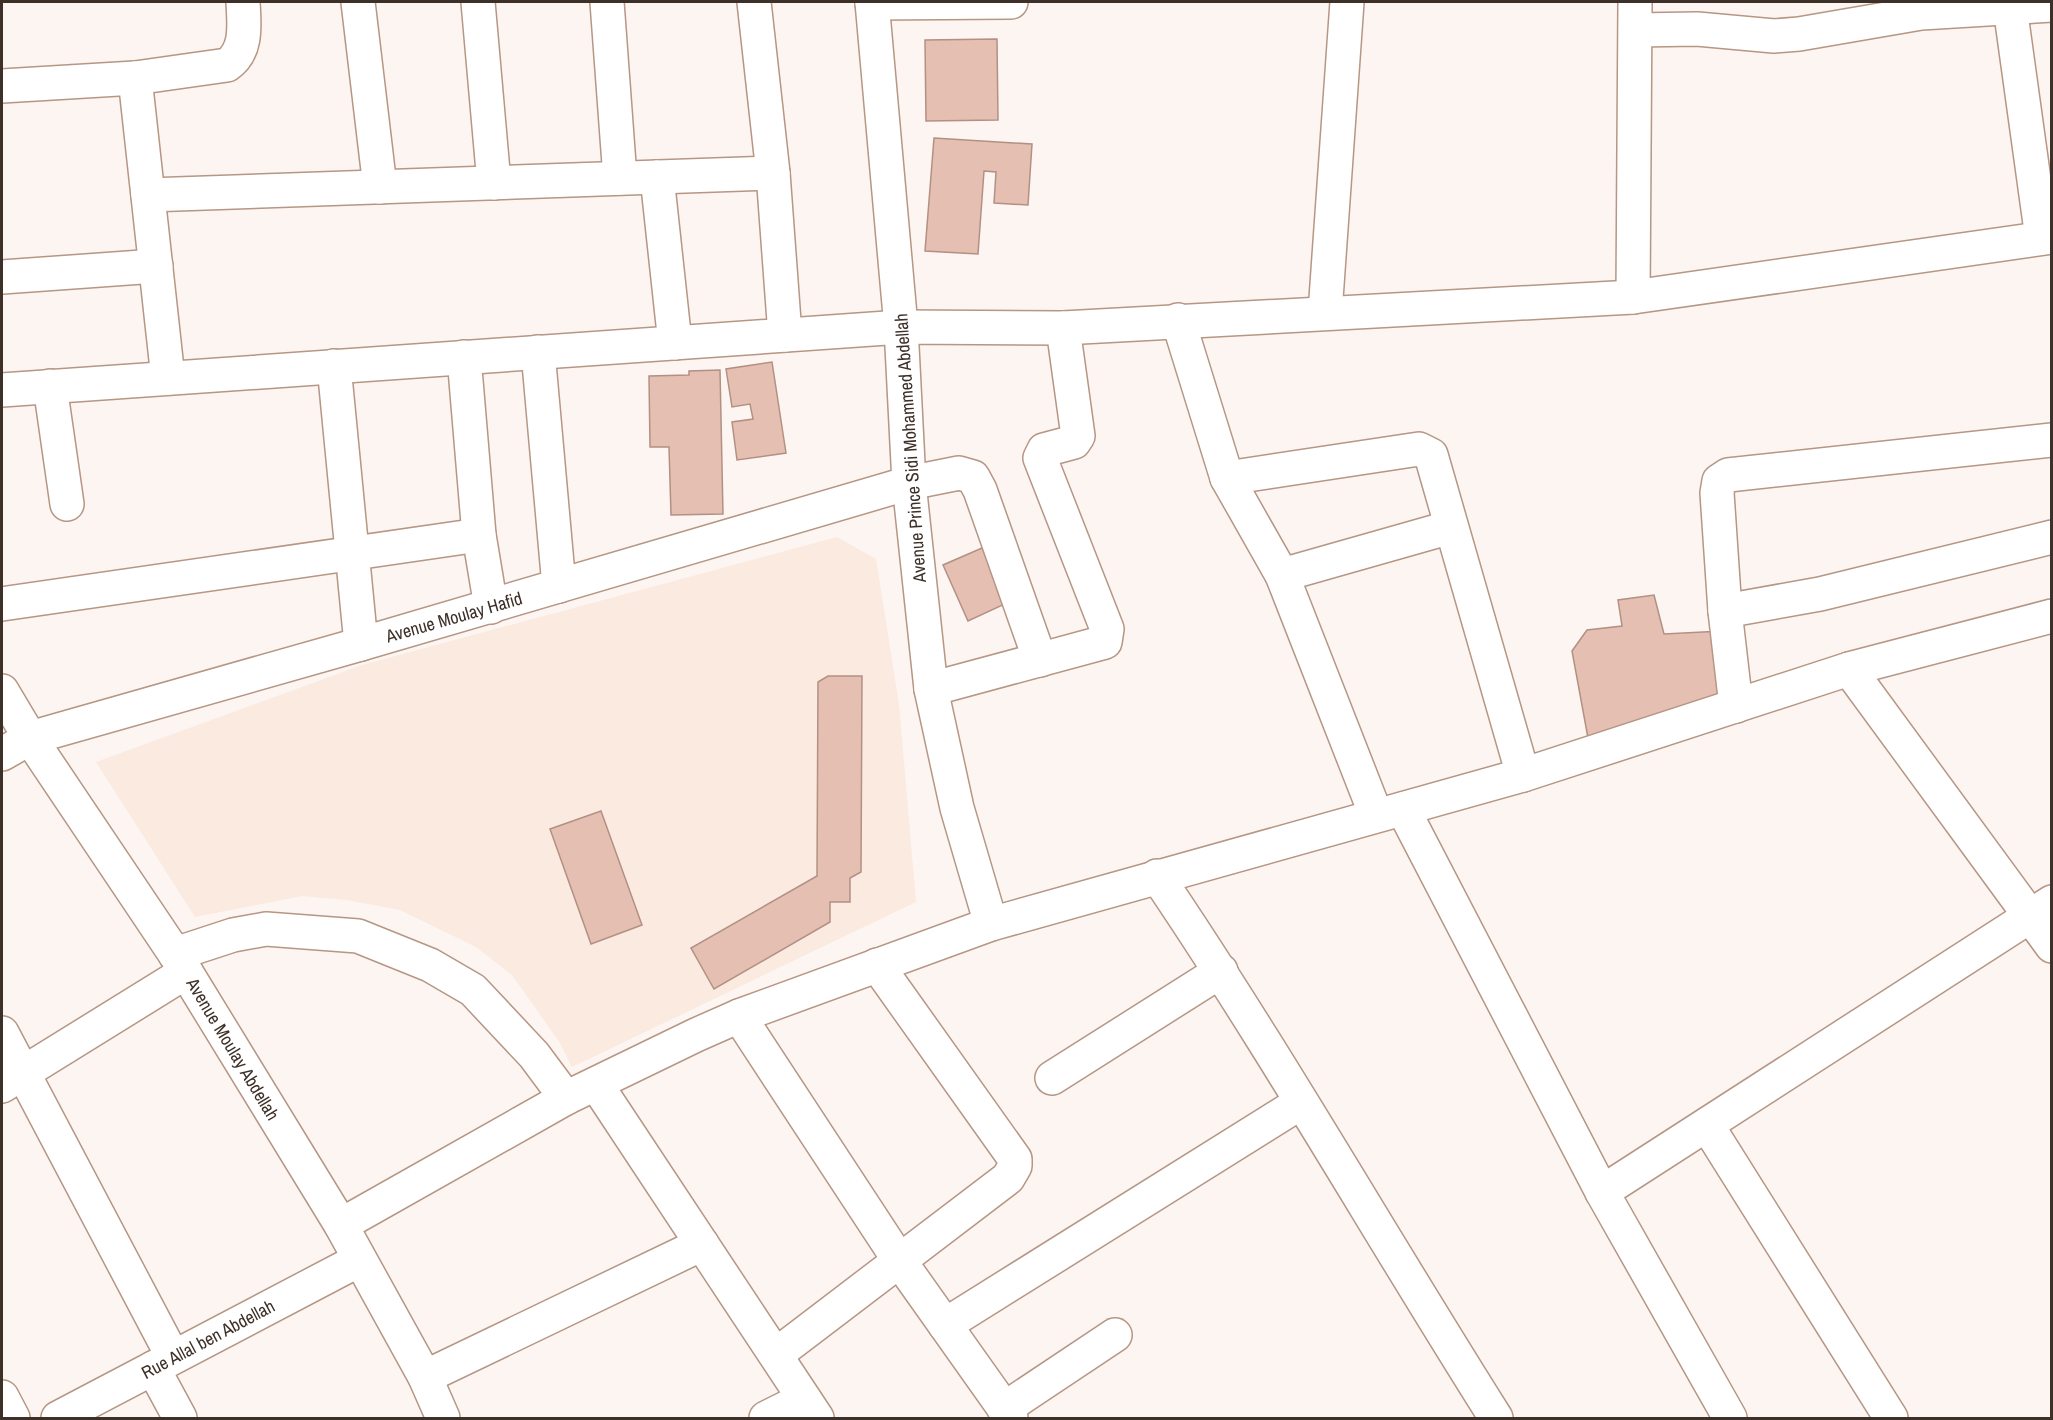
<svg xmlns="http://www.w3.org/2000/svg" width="2053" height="1420" viewBox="0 0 2053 1420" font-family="'Archivo Narrow',sans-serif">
<rect width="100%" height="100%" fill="#fcf5f1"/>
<path fill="#fbeae0" d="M837,537L876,559L899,704L916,902L572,1067L560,1043L512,975L476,947L400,910L347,900L302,896L195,917L96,762L362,665Z"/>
<g fill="#e4bfb2" stroke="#b39084" stroke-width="1.5">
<path d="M997,39L998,120L926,121L925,40Z"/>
<path d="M934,138L1032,144L1028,205L994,203L996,172L984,171L978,254L925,251Z"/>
<path d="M772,362L786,453L737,460L732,422L753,419L750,404L732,407L726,369Z"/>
<path d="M720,370L723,514L671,515L669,447H650L649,376L689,375V371Z"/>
<path d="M982,548L1007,603L968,621L943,565Z"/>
<path d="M1654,595L1664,634L1722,631L1730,697L1588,738L1572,651L1587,630L1622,626L1618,600Z"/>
<path d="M828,676H862L861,872L850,878V902H830V922L714,989L691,948L817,876L818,682Z"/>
<path d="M601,811L642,925L591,944L550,829Z"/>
</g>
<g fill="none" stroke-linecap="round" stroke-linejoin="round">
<defs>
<g id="minor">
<path d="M358,2L380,187"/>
<path d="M478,2L494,183"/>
<path d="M607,2L620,178"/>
<path d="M754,2L773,173L785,335"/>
<path d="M872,2L901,327L909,483L931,689L957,808L991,924"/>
<path d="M872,3L1011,2"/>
<path d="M2010,7L2042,238"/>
<path d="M1636,30L1697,29L1774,36L1799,34L1921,13L2052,5"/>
<path d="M135,78L168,378"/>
<path d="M2,86L135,78L227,65C248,51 244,23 243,2"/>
<path d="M657,177L675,343"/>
<path d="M148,195L773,173"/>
<path d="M2,277L156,266"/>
<path d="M1633,297L1635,2"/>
<path d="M1325,313L1347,2"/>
<path d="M1178,320L1227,478L1282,575L1376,815"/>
<path d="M538,352L559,586"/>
<path d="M464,357L479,535L491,607"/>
<path d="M334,366L361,644"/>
<path d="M50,386L67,504"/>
<path d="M2,390L901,327L1063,328L1633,297L2052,237"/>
<path d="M1227,478L1419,449L1431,455L1523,775"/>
<path d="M1282,575L1451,527"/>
<path d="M2,604L479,535"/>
<path d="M1725,611L1820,594L2052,537"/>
<path d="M1849,669L2052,946"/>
<path d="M931,689L1105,642L1107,629L1040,458L1044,450L1074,442L1078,436L1063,328"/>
<path d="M2,691L30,738L175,954L341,1225L425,1377L443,1418"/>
<path d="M1736,706L1725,611L1717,493L1719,481L1728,475L2052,440"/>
<path d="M2,754L30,738L361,644L909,483L959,473L973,477L980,490L1040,660"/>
<path d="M1403,809L1602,1192L1730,1418"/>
<path d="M1157,876C1276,1052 1382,1238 1496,1418"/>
<path d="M175,954L233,935L266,929L358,936L430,965L473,990L534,1055L566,1098"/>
<path d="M739,1016L899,1260L1011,1418"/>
<path d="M2,1033L173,1357"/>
<path d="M1052,1078L1221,971"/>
<path d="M596,1084L817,1418"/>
<path d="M2,1086L186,972"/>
<path d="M1707,1125L1891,1418"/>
<path d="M1602,1192L2052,902"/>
<path d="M341,1225L566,1098L696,1035L739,1016L991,924L1523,775L1849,669L2052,616"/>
<path d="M945,1325L1300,1103"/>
<path d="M777,1354L1008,1178L1015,1166V1159L877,965"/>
<path d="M153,1368L180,1418"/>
<path d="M425,1377L702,1244"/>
<path d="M2,1397L13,1418"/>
<path d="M1004,1409L1115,1335"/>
<path d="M58,1418L359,1260"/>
<path d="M766,1418L804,1399"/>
</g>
</defs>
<use href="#minor" stroke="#b69684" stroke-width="36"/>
<use href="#minor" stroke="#fff" stroke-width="33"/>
</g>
<g text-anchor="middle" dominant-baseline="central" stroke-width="5" stroke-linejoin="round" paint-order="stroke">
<g font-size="18" fill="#3d3029" stroke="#fff">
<text transform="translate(910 448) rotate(-94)">Avenue Prince Sidi Mohammed Abdellah</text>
<text transform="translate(454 617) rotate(-16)">Avenue Moulay Hafid</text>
<text transform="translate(233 1049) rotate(59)">Avenue Moulay Abdellah</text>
<text transform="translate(208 1339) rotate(-28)">Rue Allal ben Abdellah</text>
</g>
</g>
<rect width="2053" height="1420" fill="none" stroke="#3d3029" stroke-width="6"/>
</svg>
